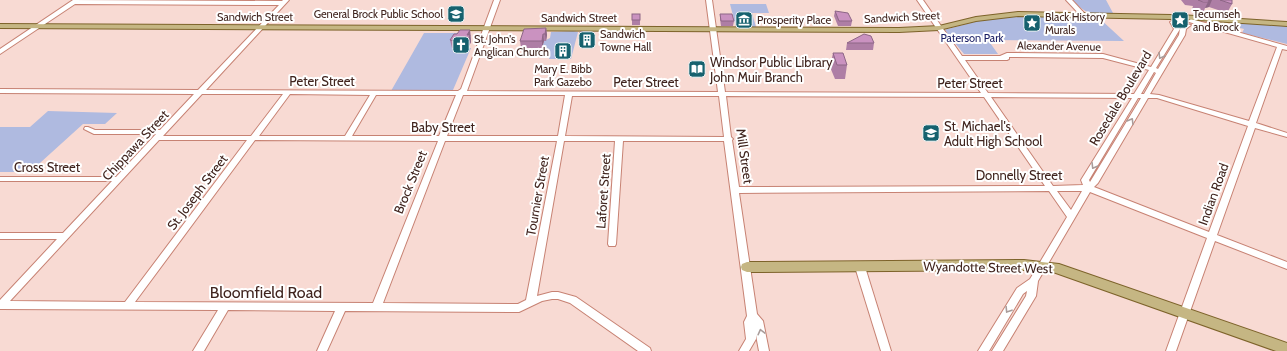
<svg xmlns="http://www.w3.org/2000/svg" width="1287" height="351" viewBox="0 0 1287 351" font-family="Cabin,sans-serif">
<rect width="100%" height="100%" fill="#f8dad3"/>
<g fill="#afbae0">
<path d="M1072,0H1106L1113,13C1091,13 1089,17 1072,0Z"/>
<path d="M730,4H766L769,13H752L756,27H736Z"/>
<path d="M1021,16L1098,17L1124,41L988,40L998,54H964L944,30L982,20Z"/>
<path d="M1240,23L1287,26V44L1242,33L1244,29L1240,28Z"/>
<path d="M573,31L578,32L571,59H549L550,52L541,51L544,41L550,38L551,32Z"/>
<path d="M424,33H465L454,48H471L453,90L391,91Z"/>
<path d="M48,111L117,113L105,124H83L30,172H0V127H30Z"/>
</g>
<g fill="none" stroke-linecap="round" stroke-linejoin="round">
<defs>
<g id="minor">
<path d="M73,0L282,1L283,0H289L206,90L458,91L461,89L494,0H500L467,91L718,92L706,0H712L725,92L981,93L917,0H923L962,56H1000L1007,53L1103,54L1151,67L1174,29L1170,22L1173,20L1175,21L1180,29L1186,24L1191,25L1186,29L1185,35L1150,94L1159,95L1249,121L1277,47L1189,22L1188,21L1191,19L1287,46V50L1282,49L1256,123L1287,133V137L1255,128L1217,235L1287,262V269L1215,241L1176,351H1166L1207,238L1090,192L1038,281L1036,296L1003,351H992L1026,296L1027,291L1023,294L989,351H978L1017,288L1030,279L1067,217L1049,191L739,193L757,314L763,321L769,351H759L756,335V339L749,351H739L746,339L744,322L747,316L724,141H623L616,244L615,246H609L608,244L615,141H564L537,296L552,292H558L576,297L650,348L651,351H638L570,303L558,299H552L542,301L519,312L345,311L327,351H317L335,311L228,310L204,351H193L218,310L0,309V300L57,239H0V233H63L112,181H0V177H116L156,134H94L84,129L85,127H88L95,130H160L194,94L0,93V89L198,90L279,5L75,4L0,54V49ZM1180,29L1179,35L1158,69L1156,68ZM1009,57L1103,58L1149,70L1134,94L988,93L965,60H1007L1009,59ZM1154,72L1156,73L1144,94H1141ZM202,94H283L251,136H163ZM290,94L370,95L345,136H259ZM376,95H456L439,136H352ZM463,95H565L558,136H447ZM572,96H719L724,137L565,136ZM726,96L984,97L1045,186L739,187L732,140L733,139L731,137ZM991,97L1132,98L1081,180L1083,185L1053,186ZM1138,98H1141L1090,182L1089,180ZM1148,98H1157L1248,126L1209,232L1094,187L1098,183ZM159,140H247L125,302L10,301ZM255,140L438,141L373,303L135,302ZM445,141H557L526,300L518,304L383,303ZM1057,191H1082L1071,210Z"/>
<path d="M1066,0H1072L1085,14V16H1081Z"/>
<path d="M860,264L863,265L865,267L891,351H881L855,267L857,265Z"/>
</g>
<g id="major">
<path d="M1018,12L1171,15L1175,17L1171,19L1018,16L976,21L939,30L899,32L0,28V24L899,28L939,26L976,17Z"/>
<path d="M1180,15L1287,22V26L1183,19L1179,17Z"/>
<path d="M1024,260L1059,264L1287,343V351H1276L1053,272L1024,270L747,272L742,270L741,267L742,264L747,262Z"/>
</g>
</defs>
<use href="#minor" stroke="#c78273" stroke-width="2"/>
<use href="#major" stroke="#7d632a" stroke-width="2"/>
<use href="#minor" fill="#fff" fill-rule="evenodd"/>
<use href="#major" fill="#c5b683" fill-rule="evenodd"/>
</g>
<g fill="#ae7ea5">
<path d="M1181,0H1232V4L1227,13L1209,7L1205,8L1204,11H1198L1192,9L1193,6L1185,5Z"/>
<path d="M835,11L852,21L851,26H838L834,16Z"/>
<path d="M640,14V25H632V20Z"/>
<path d="M720,14L734,21L733,26H721L720,19Z"/>
<path d="M546,28L547,35L546,41H544L542,48H521L520,41Z"/>
<path d="M470,30L471,42L468,48L464,50H456L455,48H452L450,40L457,34Z"/>
<path d="M588,32V37L587,44H579V39Z"/>
<path d="M847,43H874L873,50H846Z"/>
<path d="M833,53L847,65L845,79H835L830,67Z"/>
</g>
<g fill="#8d6686">
<path d="M1209,0H1212L1209,7L1205,8Z"/>
<path d="M546,28L547,35L546,41L545,34Z"/>
<path d="M470,30L471,42L468,48L464,50L463,43Z"/>
<path d="M588,32V37L587,44V39Z"/>
<path d="M543,34L544,41L542,48V41Z"/>
</g>
<g fill="#ca92c0" stroke="#8d6686">
<path d="M1198,0H1209L1208,2H1203Z"/>
<path d="M1220,0H1232V4Z"/>
<path d="M835,11L848,13L852,21H839Z"/>
<rect x="632" y="14" width="8" height="6"/>
<path d="M720,14H732L734,21H721Z"/>
<path d="M546,28L545,34H543L542,41H520L524,29Z"/>
<path d="M460,30H470L467,35H470L467,41L463,43H454L455,41L450,40L454,34H457Z"/>
<path d="M580,32H588L587,39H579Z"/>
<path d="M864,34L871,36L874,43H847Z"/>
<path d="M833,53H843L847,65H837Z"/>
</g>
<defs><path id="oneway-chevron" d="M-2-3.5L2.5 0L-2 3.5" fill="none" stroke-width="1.6" stroke-linecap="round" stroke-linejoin="round"/></defs>
<g stroke="#a99c9a">
<use href="#oneway-chevron" transform="translate(1161 56) rotate(121)"/>
<use href="#oneway-chevron" transform="translate(1131 121) rotate(-59)"/>
<use href="#oneway-chevron" transform="translate(1094 166) rotate(121)"/>
<use href="#oneway-chevron" transform="translate(1008 310) rotate(122)"/>
<use href="#oneway-chevron" transform="translate(761 332) rotate(-104)"/>
</g>
<defs>
<symbol id="school-square" viewBox="-11 -11 22 22"><rect x="-9" y="-9" width="18" height="18" rx="4" fill="#16616e" stroke="#fff"/><path d="M0-5L7-2L0 1L-7-2ZM-4 1L0 2.5L4 1V4Q0 6-4 4Z" fill="#fff"/></symbol>
<symbol id="museum-square" viewBox="-11 -11 22 22"><rect x="-9" y="-9" width="18" height="18" rx="4" fill="#16616e" stroke="#fff"/><path d="M0-6L6-3V-2H-6V-3ZM-5-1h2V3h-2ZM-1-1h2V3h-2ZM3-1h2V3H3ZM-6 4H6V6H-6Z" fill="#fff"/></symbol>
<symbol id="sight-square" viewBox="-11 -11 22 22"><rect x="-9" y="-9" width="18" height="18" rx="4" fill="#16616e" stroke="#fff"/><path d="M0-6L1.8-2.2L6-1.7L2.9 1.2L3.7 5.4L0 3.3L-3.7 5.4L-2.9 1.2L-6-1.7L-1.8-2.2Z" fill="#fff"/></symbol>
<symbol id="building-square" viewBox="-11 -11 22 22"><rect x="-9" y="-9" width="18" height="18" rx="4" fill="#16616e" stroke="#fff"/><path d="M-4-6H4V6H1V3H-1V6H-4ZM-2.5-4.3h1.7v1.8h-1.7ZM.8-4.3h1.7v1.8H.8ZM-2.5-1h1.7V.8h-1.7ZM.8-1h1.7V.8H.8Z" fill="#fff"/></symbol>
<symbol id="church-square" viewBox="-11 -11 22 22"><rect x="-9" y="-9" width="18" height="18" rx="4" fill="#16616e" stroke="#fff"/><path d="M-1.2-6h2.4v3.5h3.3v2.4h-3.3V6h-2.4V-.1h-3.3v-2.4h3.3Z" fill="#fff"/></symbol>
<symbol id="library-square" viewBox="-11 -11 22 22"><rect x="-9" y="-9" width="18" height="18" rx="4" fill="#16616e" stroke="#fff"/><path d="M-6-4Q-3-5.5-.7-3.5V5Q-3 3-6 4ZM6-4Q3-5.5 .7-3.5V5Q3 3 6 4Z" fill="#fff"/></symbol>
</defs>
<g fill-rule="evenodd">
<use href="#school-square" x="446" y="4" width="20" height="20"/>
<use href="#museum-square" x="734" y="10" width="20" height="20"/>
<use href="#sight-square" x="1170" y="10" width="20" height="20"/>
<use href="#sight-square" x="1022" y="13" width="20" height="20"/>
<use href="#building-square" x="577" y="30" width="20" height="20"/>
<use href="#church-square" x="451" y="35" width="20" height="20"/>
<use href="#building-square" x="553" y="41" width="20" height="20"/>
<use href="#library-square" x="687" y="59" width="20" height="20"/>
<use href="#school-square" x="921" y="123" width="20" height="20"/>
</g>
<g text-anchor="middle" dominant-baseline="central" stroke-width="4" stroke-linejoin="round" paint-order="stroke">
<g font-size="11" fill="#40241e" stroke="#fff" text-anchor="start">
<text x="443" y="14" text-anchor="end">General Brock Public School</text>
<text x="1193" y="14">Tecumseh<tspan x="1193" dy="13">and Brock</tspan></text>
<text x="1045" y="17">Black History<tspan x="1045" dy="13">Murals</tspan></text>
<text x="757" y="20">Prosperity Place</text>
<text x="600" y="34">Sandwich<tspan x="600" dy="13">Towne Hall</tspan></text>
<text x="474" y="39">St. John's<tspan x="474" dy="13">Anglican Church</tspan></text>
<text x="563" y="69" text-anchor="middle">Mary E. Bibb<tspan x="563" dy="13">Park Gazebo</tspan></text>
</g>
<g font-size="11" fill="#40241e" stroke="#fff">
<text x="255" y="17">Sandwich Street</text>
<text transform="translate(902 17) rotate(-3)">Sandwich Street</text>
<text x="579" y="18">Sandwich Street</text>
<text transform="translate(1059 46) rotate(1)">Alexander Avenue</text>
</g>
<g font-size="11" fill="#191d63" stroke="#fff">
<text x="972" y="38">Paterson Park</text>
</g>
<g font-size="13" fill="#40241e" stroke="#fff" text-anchor="start">
<text x="710" y="62">Windsor Public Library<tspan x="710" dy="15">John Muir Branch</tspan></text>
<text x="944" y="126">St. Michael's<tspan x="944" dy="15">Adult High School</tspan></text>
</g>
<g font-size="13" fill="#40241e" stroke="#fff">
<text x="322" y="81">Peter Street</text>
<text x="646" y="82">Peter Street</text>
<text x="970" y="83">Peter Street</text>
<text transform="translate(1120 98) rotate(-59)">Rosedale Boulevard</text>
<text x="443" y="127">Baby Street</text>
<text transform="translate(135 145) rotate(-47)">Chippawa Street</text>
<text transform="translate(745 156) rotate(82)">Mill Street</text>
<text x="47" y="167">Cross Street</text>
<text x="1019" y="175">Donnelly Street</text>
<text transform="translate(410 182) rotate(-68)">Brock Street</text>
<text transform="translate(603 191) rotate(-86)">Laforet Street</text>
<text transform="translate(197 192) rotate(-53)">St. Joseph Street</text>
<text transform="translate(1213 194) rotate(-70)">Indian Road</text>
<text transform="translate(537 196) rotate(-80)">Tournier Street</text>
<text transform="translate(988 267) rotate(1)">Wyandotte Street West</text>
</g>
<g font-size="16" fill="#40241e" stroke="#fff">
<text x="266" y="292">Bloomfield Road</text>
</g>
</g>
</svg>
